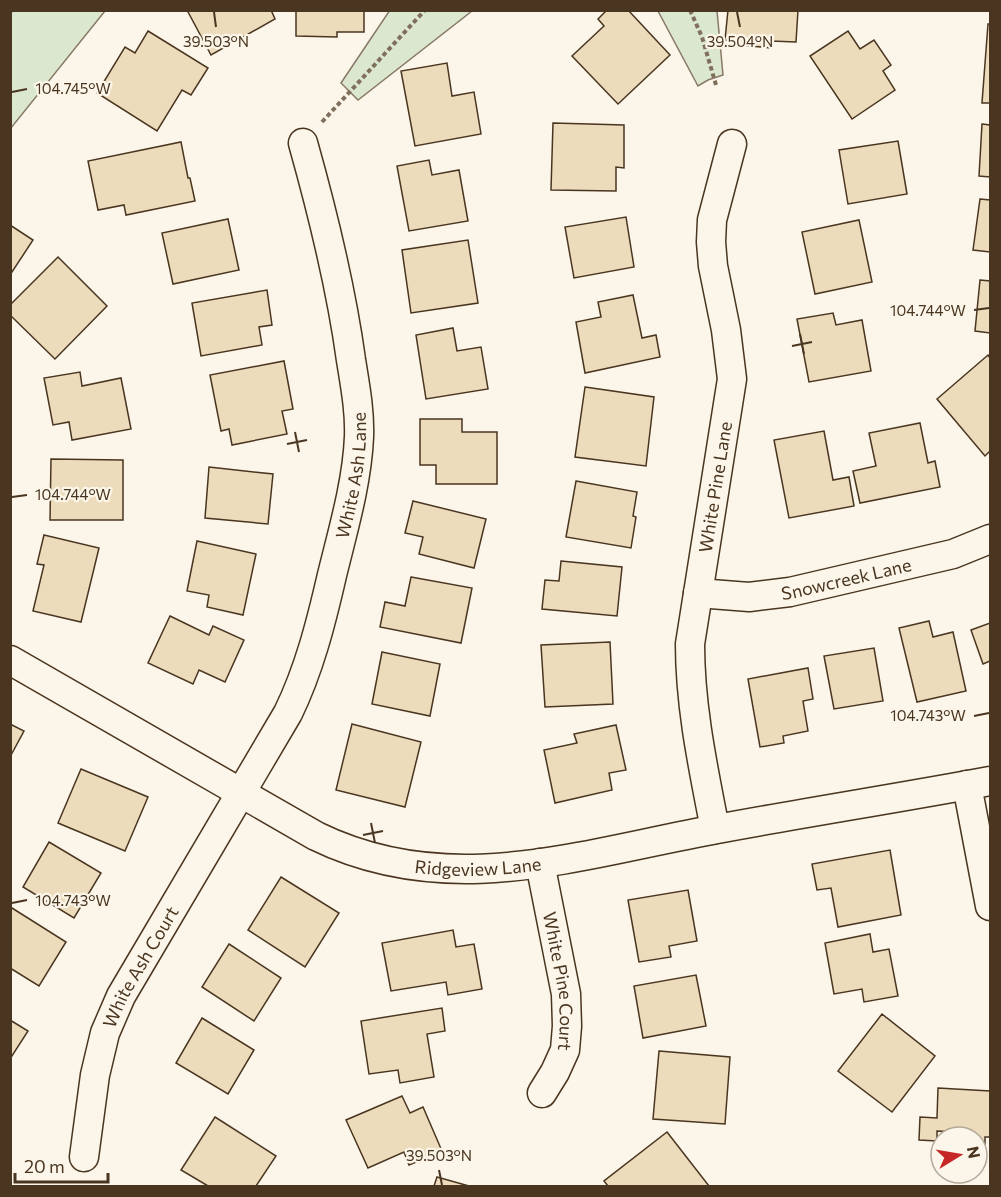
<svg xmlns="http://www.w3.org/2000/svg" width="1001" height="1197" viewBox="0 0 1001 1197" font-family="Commissioner,sans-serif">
<rect width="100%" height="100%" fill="#fbf6e9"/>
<g fill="#dce7d0" stroke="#887966" stroke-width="1.5">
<path d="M11,10L105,11L11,128L10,11Z"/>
<path d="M390,10L472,11L358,100L341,83Z"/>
<path d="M658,11H717L723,75L708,80L698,86Z"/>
</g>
<g fill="#ecdcbc" stroke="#4a3520" stroke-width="1.5">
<path d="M187,10H271L275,19L211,55Z"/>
<path d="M296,10H364V32H337V37L296,36Z"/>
<path d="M607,10H628L670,55L618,104L572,56L604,26L598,19Z"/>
<path d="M728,10H798L796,42L771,41V48L739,45V41L725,40Z"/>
<path d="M988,24H990V103H982Z"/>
<path d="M148,31L208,68L191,95L182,90L157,131L97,93L125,47L135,53Z"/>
<path d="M848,31L860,49L874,40L891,65L883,71L895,90L852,119L810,56Z"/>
<path d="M447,63L452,96L474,92L481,134L415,146L401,71Z"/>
<path d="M553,123L624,125V168L616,167V191L551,190Z"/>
<path d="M982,124L990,125V177L979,176Z"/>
<path d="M898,141L907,194L848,204L839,150Z"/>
<path d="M181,142L188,178H190L195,201L126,215L124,205L98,210L88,161Z"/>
<path d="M429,160L432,175L459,170L468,221L409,231L397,166Z"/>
<path d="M980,199L990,200V252L973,250Z"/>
<path d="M626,217L634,267L574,278L565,227Z"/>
<path d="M228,219L239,270L173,284L162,233Z"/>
<path d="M859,220L872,282L815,294L802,232Z"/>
<path d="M10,225L33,240L10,275Z"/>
<path d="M468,240L478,303L411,313L402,250Z"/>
<path d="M58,257L107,306L55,359L10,315V305Z"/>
<path d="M980,280L990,281V333L975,331Z"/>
<path d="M267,290L272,325L259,327L262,345L201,356L192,303Z"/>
<path d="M633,295L642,338L656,335L660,357L585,373L576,322L601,317L598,302Z"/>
<path d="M833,313L836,325L862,320L871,371L809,382L797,319Z"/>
<path d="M453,328L457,351L481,347L488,389L426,399L416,335Z"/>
<path d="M988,355L990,358V451L985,456L937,399Z"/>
<path d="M284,361L293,409L282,411L287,434L232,445L229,429L221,431L210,375Z"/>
<path d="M80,372L82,386L121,378L131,429L72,440L69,422L53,425L44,378Z"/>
<path d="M585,387L654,397L646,466L575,457Z"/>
<path d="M420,419H462V432H497V484H436V465H420Z"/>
<path d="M920,423L928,463L935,461L940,487L860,503L853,471L876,466L869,433Z"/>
<path d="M824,431L833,480L849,477L854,506L789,518L774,440Z"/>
<path d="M51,459L123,460V520H50Z"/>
<path d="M209,467L273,474L268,524L205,518Z"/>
<path d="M576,481L637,492L633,516L636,517L631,548L566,537Z"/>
<path d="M413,501L486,519L474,568L419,554L423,537L405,533Z"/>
<path d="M44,535L99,548L81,622L33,611L44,565L37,564Z"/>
<path d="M197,541L256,554L243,615L207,607L209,595L187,591Z"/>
<path d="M561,561L622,567L617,616L542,609L545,580L559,581Z"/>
<path d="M411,577L472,588L461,643L380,627L385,602L405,606Z"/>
<path d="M170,616L209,635L213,626L244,640L225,682L199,670L193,684L148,663Z"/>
<path d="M929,621L933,637L953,632L966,691L917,702L899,628Z"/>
<path d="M990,623V661L983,664L971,630Z"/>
<path d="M610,642L613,704L545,707L541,645Z"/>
<path d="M874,648L883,701L834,709L824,656Z"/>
<path d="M382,652L440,664L430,716L372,704Z"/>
<path d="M808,668L813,699L803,701L808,731L783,736L784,743L760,747L748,679Z"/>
<path d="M10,724L24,731L10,757Z"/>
<path d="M352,724L421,742L405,807L336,790Z"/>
<path d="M616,725L626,770L609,773L612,790L555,803L544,750L577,743L574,734Z"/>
<path d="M81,769L148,797L125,851L58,823Z"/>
<path d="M49,842L101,873L74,918L23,887Z"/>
<path d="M890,850L901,915L838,927L831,888L817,890L812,864Z"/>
<path d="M281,877L339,913L305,967L248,930Z"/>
<path d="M688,890L697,941L669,946L671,957L639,962L628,900Z"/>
<path d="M12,908L66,942L39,986L10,968V911Z"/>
<path d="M453,930L456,947L474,944L482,989L448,995L446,982L391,991L382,943Z"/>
<path d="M870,934L873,952L889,949L898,996L864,1002L862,989L834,994L825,943Z"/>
<path d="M229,944L281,978L254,1021L202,987Z"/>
<path d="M696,975L706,1026L643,1038L634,986Z"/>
<path d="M442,1008L445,1031L427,1034L434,1077L400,1083L398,1070L369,1074L361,1021Z"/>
<path d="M882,1014L935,1056L892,1112L838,1071Z"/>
<path d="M202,1018L254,1050L228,1094L176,1063Z"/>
<path d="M10,1020L28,1031L10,1059Z"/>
<path d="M659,1051L730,1057L725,1124L653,1119Z"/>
<path d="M938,1088L990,1091V1137H985V1144H977V1137H960V1132L937,1131V1141L919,1140L920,1117L937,1118Z"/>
<path d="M402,1096L410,1113L423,1107L442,1151L409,1165L404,1152L368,1168L346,1120Z"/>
<path d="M215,1117L276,1156L256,1186H208L181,1170Z"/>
<path d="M667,1132L709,1186H608L604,1181Z"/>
<path d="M437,1177L469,1186H434Z"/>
</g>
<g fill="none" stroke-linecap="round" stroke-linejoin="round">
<defs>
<g id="minor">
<path id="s1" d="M698,593L749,597L790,592L953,554L990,539"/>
<path id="s2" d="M10,660L316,836C449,901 580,854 717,829C808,812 899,798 990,781"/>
<path d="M967,785L990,906"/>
<path id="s3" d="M715,829C703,767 690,707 690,644L732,379L726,330L713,266L711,242L712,220L732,144"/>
<path id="s4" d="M540,863L566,994L567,1026L565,1050L555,1072L542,1093"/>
<path id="s5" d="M84,1157L95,1075L105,1033L121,996L288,713C309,670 321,623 332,575C343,530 357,483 359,437C360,411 355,385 351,360C341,287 323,214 303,143"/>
</g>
</defs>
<use href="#minor" stroke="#4a3520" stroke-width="31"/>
<g stroke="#7f6f5c" stroke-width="4" stroke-dasharray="4.5 3" stroke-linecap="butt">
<path d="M690,10L702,37L716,85"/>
<path d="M10,12L12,10"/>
<path d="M322,122L425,10"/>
</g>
<use href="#minor" stroke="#fbf6e9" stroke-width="28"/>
</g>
<path fill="none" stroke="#4a3520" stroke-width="2" d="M214,12L216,27M737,12L740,27M12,92L27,89M974,310L989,308M800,334L804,354M792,346L812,342M295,432L299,452M287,444L307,440M12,497L27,495M974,716L989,713M371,823L375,843M363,835L383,831M12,903L27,900M439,1170L442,1185"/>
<g text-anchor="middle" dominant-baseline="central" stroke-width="4.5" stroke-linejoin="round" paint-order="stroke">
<g font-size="18" fill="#4a3520" stroke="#fbf6e9">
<text stroke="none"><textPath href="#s5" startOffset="742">White Ash Lane</textPath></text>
<text stroke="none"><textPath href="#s3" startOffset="346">White Pine Lane</textPath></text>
<text stroke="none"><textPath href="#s1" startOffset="150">Snowcreek Lane</textPath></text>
<text stroke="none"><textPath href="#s2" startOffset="520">Ridgeview Lane</textPath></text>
<text stroke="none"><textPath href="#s5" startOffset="201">White Ash Court</textPath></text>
<text stroke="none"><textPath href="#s4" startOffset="120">White Pine Court</textPath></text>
</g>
</g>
<g font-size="15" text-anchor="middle" fill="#4a3520" stroke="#fbf6e9" stroke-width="4.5" stroke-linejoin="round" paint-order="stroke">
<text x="216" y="47">39.503°N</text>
<text x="740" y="47">39.504°N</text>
<text x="73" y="94">104.745°W</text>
<text x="928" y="316">104.744°W</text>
<text x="73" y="500">104.744°W</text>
<text x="928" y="721">104.743°W</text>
<text x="73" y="906">104.743°W</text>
<text x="439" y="1161">39.503°N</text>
</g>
<rect width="1001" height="1197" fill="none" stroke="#4a3520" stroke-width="24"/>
<g transform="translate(959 1155) rotate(79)"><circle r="28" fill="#fbf6e9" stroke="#b4a999" stroke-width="1.5"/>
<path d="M0-4.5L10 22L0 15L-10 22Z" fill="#c62828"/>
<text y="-9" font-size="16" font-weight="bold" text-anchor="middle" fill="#4a3520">N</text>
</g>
<path d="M15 1173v9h93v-9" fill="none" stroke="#4a3520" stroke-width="3"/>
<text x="24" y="1173" font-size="18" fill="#4a3520" stroke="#fbf6e9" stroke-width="4.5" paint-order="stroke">20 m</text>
</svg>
